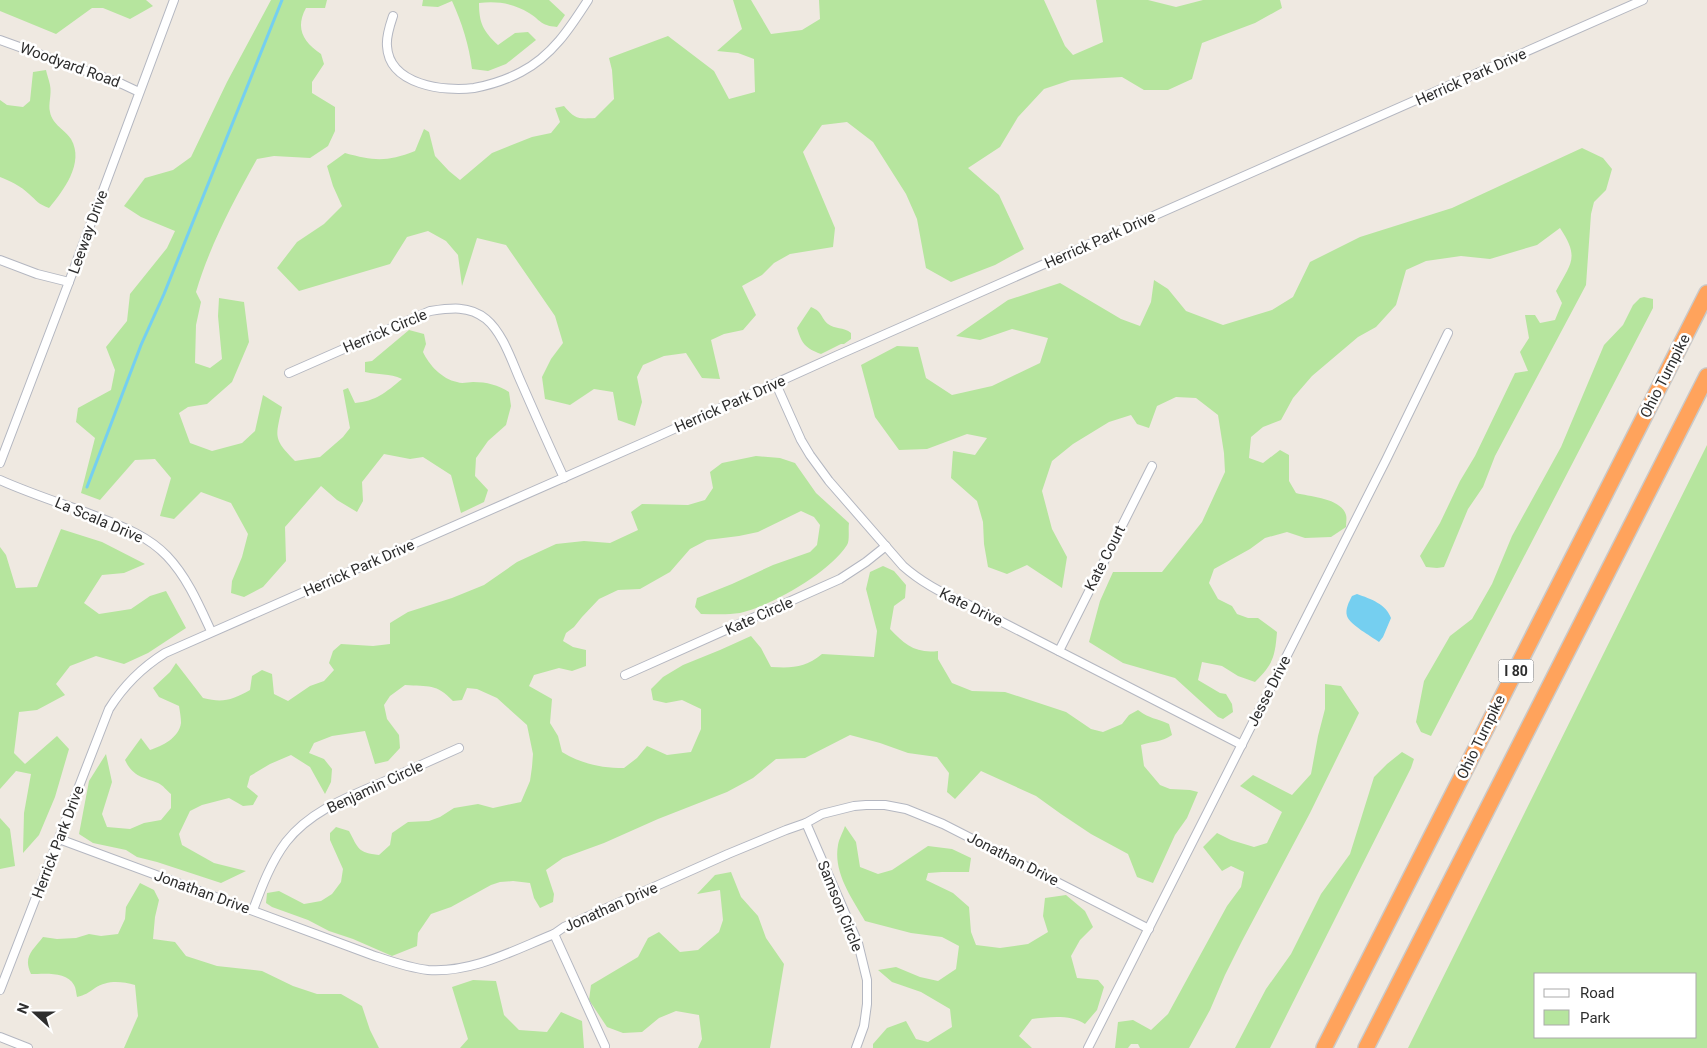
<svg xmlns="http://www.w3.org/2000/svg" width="1707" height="1048" viewBox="0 0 1707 1048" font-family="Roboto,sans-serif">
<rect width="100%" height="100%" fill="#efe9e1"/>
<g fill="#b6e59e" fill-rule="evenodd">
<path d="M0,0H146L153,6L130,19L103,8H92L56,34L0,11Z"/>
<path d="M271,0H327L325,8H306C295,28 303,42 321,54L324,64L312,82V93L335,107V131L328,146L310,158L274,156L257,159C233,202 210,245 196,292L201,302L196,325L195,363L210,368L222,359L218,316L219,298L244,302L249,342L232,382L207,404L188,407L179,413L190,443L212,451L242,443L255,431L263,395L282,407C276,437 272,438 295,461L320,457L343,437L350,428L343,390L348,388L355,403C376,401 385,393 402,379C389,373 379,375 365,372V362L372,361L409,330L424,334L426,344L423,352C429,365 442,379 457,382C462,384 468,382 473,382C487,382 498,385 509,392L511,406L506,425L488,441L476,458L475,476L488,490L484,502L461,513L451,475L423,457L410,459L384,454L362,482L363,501L357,512L337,500L321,486L285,527L286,561L263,587L244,597L231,593L232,581L242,557L248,534L231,503L201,492L174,519L160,516L171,478L155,459L135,460L100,500L81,493L95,438L76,422L78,408L111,390L115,370L106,347L127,321L130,294L167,248L175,231L141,217L124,206L145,178L173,170L191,157L227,82Z"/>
<path d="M423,0H549L565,15L557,27C539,25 542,21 529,13C513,3 497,1 479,3C479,23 483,31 498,45L515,33L528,32L536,40L506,64L488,71L472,69C469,45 462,23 452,1L438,7L422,6Z"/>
<path d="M733,0H751L771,34L802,30L820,19L819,0H1044L1065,46L1073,55L1103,42L1096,0H1148L1176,7L1203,0H1280L1282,8L1255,23L1202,43L1192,79L1168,90H1144L1122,77L1071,80L1044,89L1018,117L1000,147L968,168L999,195L1024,249L995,265L951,282L926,268L917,219L906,194L873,142L847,122L822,125L803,152L835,228L833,247L790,254L774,263L762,275L742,286L756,315L743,330L724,334L711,340L720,379L702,378L686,353L664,356L643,365L637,377L642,402L635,426L618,420L613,392L594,389L570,405L545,399L542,377L551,359L563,343L555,316L506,245L477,238L462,286L458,255L446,241L428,231L407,237L390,264L299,291L277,268L297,242L324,224L342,206L333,186L327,166L345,153C374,161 387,162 415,151L424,129L429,132L435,156L449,171L460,180L492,153L532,137L551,133L560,122L555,108L564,106C575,119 578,119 595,118L614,99L612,70L609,58L668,36L714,71L729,99L755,92L754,59L738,53L717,51L742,29Z"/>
<path d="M46,70C47,75 49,80 50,85C52,94 48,104 50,112C52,124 66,131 71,139C85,163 63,191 49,208C38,204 37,201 29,194C21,186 10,181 0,177V100L7,105L23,107L30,101L33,72Z"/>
<path d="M1582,148L1603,158L1612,169L1606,190L1594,202L1591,214L1586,285L1495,456L1483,487L1468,509L1444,567L1437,568L1426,567L1420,556L1440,523L1460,481L1475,456L1515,373L1528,371L1520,352L1529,338L1525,315H1535L1540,323L1555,320L1562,303L1556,291C1571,263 1580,258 1560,228L1537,245L1490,259L1461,256L1426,261L1406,270L1396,305L1376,327L1358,337L1312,376L1293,398L1281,420L1263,427L1251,437L1249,458L1263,463L1280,450L1289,455V481L1296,493C1311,497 1341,498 1346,515C1347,518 1346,524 1346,527L1331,537L1305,538L1287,532L1265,538L1250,549L1214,569L1209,583L1218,599L1232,606L1237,614L1248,618H1258L1277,632C1275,657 1273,664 1255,682L1238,676L1222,666L1202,662L1198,680L1220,693L1226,694L1232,704L1233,712L1223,719L1218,717L1175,678L1123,663L1089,642L1100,601L1113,572H1162L1202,522L1225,472L1224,453L1218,415L1196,398L1176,397L1157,406L1149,428L1137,424L1131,415L1109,422L1073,444L1052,461L1042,491L1052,529L1067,557L1062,588L1027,565L1007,574L988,567L984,544L983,522L977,501L951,478L953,451L975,455L987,438L967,434L927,449L899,450L875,417L861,365L897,346L918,347L926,378L952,395L992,386L1040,363L1048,338L1012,329L980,340L956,336L1008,300L1060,283L1121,319L1140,326L1151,302L1154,280L1168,289L1186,311L1223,325L1272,310L1293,297L1310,262L1360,237L1452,208Z"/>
<path d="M1644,297L1653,299V308L1431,736L1421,732L1416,722L1424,681L1450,636L1472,619L1492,584L1512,536L1561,447L1604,345L1623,325L1633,305L1640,298Z"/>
<path d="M811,307C823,312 820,317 828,324C834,329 844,327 851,333V339L844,344H841L821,354C805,348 802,344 797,328Z"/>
<path d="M1707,445V1048H1408ZM1696,974V1037H1536V974Z"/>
<path d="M756,456L780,458L795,463L816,493L849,523C848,529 850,540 847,545C829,573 771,606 740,613C727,615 714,614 701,614L695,607L697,598L732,584L773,565L810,552L817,545L820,525L814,517L801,511L758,532L739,536L707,540L690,549L670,572L640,589L618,590L599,599L582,617L574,627L566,633L563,641L573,647L586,650V666L572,671L559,668L534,675L529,686L552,699L550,723L558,736L562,752C582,764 601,768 624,768L637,758L647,746L667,755L691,752L701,729V709L682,700L666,703L653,700L651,689L663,677L683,665L720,650L751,636L761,648L771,667C793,668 805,668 822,654L874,657L877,631L866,589L870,572L883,566L894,571L906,585L905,598L894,606L890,629C904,644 916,654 938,651V659L952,683L972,691L1005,692L1066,712L1091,729L1103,732L1122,724L1129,715L1138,710C1150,719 1156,718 1169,724L1172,735C1162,742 1153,741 1141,745L1144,766L1160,785L1170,789L1190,790L1198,792L1187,818L1175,835L1153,883L1137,877L1128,854L1091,834L1061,814L1036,796L981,771L955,799L947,792L949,773L937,757L908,753L880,743L850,735L805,758L776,759L753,778L727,792L658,819L604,843L563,858L546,870L554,894L553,902L540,908L534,898L530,883L513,881L500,882L491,885L451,907L431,914L418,933L417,946L392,956L353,939L329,931L308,920L272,907L266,903L267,893L279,891L304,904L321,901L332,894L341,882L343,869L330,840V833L336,827L349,831C358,848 358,853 379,855L390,845L392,833L408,822L429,821L440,817L454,808L478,804L493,808L521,802L530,781L532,767L533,754L527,725L497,698L477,689L467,688L462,700L453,701C436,683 429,687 405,685L390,696L384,705L387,719L399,735L400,748L388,761L375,764L365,731L332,736L314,743L309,753L324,759L332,769L331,782L325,794L310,767L291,755L270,764L250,776L247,787L258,796L253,805L243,806L229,798L202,805L190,811L179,834L182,845L214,863L246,871L221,883L157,862L137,857L126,850L93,843L79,834L89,781L106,754L112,782L102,814L107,827L130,829L144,823L161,820L171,808V794C167,791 163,785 158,783C143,777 133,777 125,760L141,738L150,750C162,746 179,738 181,723C181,718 180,712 179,706L159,697L153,688L170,672L176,663L203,698C223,703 232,700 250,690L252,676L262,670L272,674L274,694L288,701L310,686L324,681L334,670L329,663L333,651L341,644L373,646L390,644V623L408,612L452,598L484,585L517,562L556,544L584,541L610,543L638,530L631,512L642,504L688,505L705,500L713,488L710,472L722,463Z"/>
<path d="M61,529L102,542L145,564L124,573L102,575L84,603L99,614L131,609L150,596L166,591L186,628L148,653L124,664L96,656L70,666L56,684L65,695L37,710L19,712L14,753L25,764L57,736L69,749L55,797L39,835L23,853L24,813L31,774L16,771L0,789V547L6,555L16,588L37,587Z"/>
<path d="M1325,684L1341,686L1359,713L1310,813L1242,941L1225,975L1210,1010L1189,1048H1140L1138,1044H1131L1128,1048H1115L1118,1022L1133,1020L1151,1030L1168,1014L1227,906L1241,887L1244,872L1231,866L1222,871L1203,847L1217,833L1231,840L1254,847L1267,843L1282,812L1240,786L1253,775L1292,795L1311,774L1318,736L1325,709Z"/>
<path d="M1402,752L1414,759L1411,768L1270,1048H1235L1266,989L1291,954L1321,894L1350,854L1374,777L1387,764Z"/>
<path d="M0,818L10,829L15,866L0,869Z"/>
<path d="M845,826L856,842L860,867L878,874L892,870L928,846L952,849L971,858L969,872H942L928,873L926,880L953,893L969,907L971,932L976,945L1000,948L1028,944L1048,932L1043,916L1045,898L1066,895L1085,911L1093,927L1080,940L1071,956L1077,978L1098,980L1104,987L1097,1010L1085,1024C1071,1014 1048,1017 1032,1019L1019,1036L1032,1048H873V1044L887,1028L906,1021L916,1039L928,1042L952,1027L950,1009L921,992L892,982L878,970L896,967L920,977L938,981L956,969L959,946L942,937L911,933L865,921C852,898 833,873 838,845C839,839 843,832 845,826Z"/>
<path d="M731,872L741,897L758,916L766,938L784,964L770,1048H698L702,1039L699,1015L676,1011L659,1018L642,1032L623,1033L607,1027L589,1000L591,985L638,957L648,938L659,932L680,952L698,950L719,932L723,920L720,890L697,894L715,875Z"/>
<path d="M140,883L154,890L159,900L155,917L153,939L175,942L186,956L217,966L262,971L293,986L317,994H341L362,1006L370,1030L379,1048H124L138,1016L135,985C121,981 107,980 95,988C88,993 85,995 77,997C76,993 76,988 74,985C67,971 44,974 31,974C23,957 32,951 43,937L57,939L76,938L89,934L101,936L118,934L125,919L126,907Z"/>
<path d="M473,980L496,981L504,1015L519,1030L547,1032L561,1012L582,1021L584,1048H460L468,1039L452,987Z"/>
</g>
<path fill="#75cff0" d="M1357,594C1371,599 1386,604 1391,618L1383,637L1379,642C1371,636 1350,625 1347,616C1345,609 1349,602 1352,596Z"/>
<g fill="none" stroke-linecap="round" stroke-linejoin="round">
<path stroke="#75cff0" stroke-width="3" d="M87,487L141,345L164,294L282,0"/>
<defs>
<g id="street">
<path d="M393,16C390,25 386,36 387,46C389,85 444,92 474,88C490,85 506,80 521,72C552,56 570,28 588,0"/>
<path d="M0,40L122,84L139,92"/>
<path d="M0,260L37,274L69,282"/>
<path d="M289,373L430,311C450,308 469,305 486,319C503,333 512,362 521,382C535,414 549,446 564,478"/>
<path d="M776,384L801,440L810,455L829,481L903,566C922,583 943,594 967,604L1242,745"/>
<path d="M0,463L69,282L174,0"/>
<path d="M0,480C29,493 60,503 90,514C118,525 146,534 167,556C187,577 199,605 211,631"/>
<path d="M1059,651L1152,466"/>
<path d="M625,675L840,579L866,562L886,546"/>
<path d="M806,823L858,943L867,980V1004L864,1026L856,1048"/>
<path d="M59,839L372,955C390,961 409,968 428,970C473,973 514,950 554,934L564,927L728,854L786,830L806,823L822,814L854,806L866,805H885L906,809L943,824L1149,929"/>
<path d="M253,910C262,886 271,862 286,842C310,811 348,797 383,782C408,771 434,759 459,748"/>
<path d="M554,934L605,1046"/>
<path d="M0,990L109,709C124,685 141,668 165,653L654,438L838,355L1643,0"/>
<path d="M0,1037L28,1048"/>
<path d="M1088,1048L1386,460L1448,333"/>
</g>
<g id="highway">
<path d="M1324,1048L1707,293"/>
<path d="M1366,1048L1707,376"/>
</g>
</defs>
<use href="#street" stroke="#b4b7c1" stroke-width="10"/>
<use href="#highway" stroke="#c9c9c9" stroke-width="18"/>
<use href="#street" stroke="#fff" stroke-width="8"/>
<use href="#highway" stroke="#ffa35c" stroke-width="15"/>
</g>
<g text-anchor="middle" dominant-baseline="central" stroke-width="5" stroke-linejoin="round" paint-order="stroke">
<rect fill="#fff" stroke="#6d6d6d" stroke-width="1" x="1498.5" y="659.5" width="35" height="23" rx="4"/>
<g font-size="14" font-weight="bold" fill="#2e2e2e">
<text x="1516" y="671">I 80</text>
</g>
<g font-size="15" fill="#2e2e2e" stroke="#fff">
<text transform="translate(70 65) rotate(20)">Woodyard Road</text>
<text transform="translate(1471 77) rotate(-24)">Herrick Park Drive</text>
<text transform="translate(88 232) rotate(-70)">Leeway Drive</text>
<text transform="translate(1100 240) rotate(-24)">Herrick Park Drive</text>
<text transform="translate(385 331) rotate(-23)">Herrick Circle</text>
<text transform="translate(1665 376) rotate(-63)">Ohio Turnpike</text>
<text transform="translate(730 404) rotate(-24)">Herrick Park Drive</text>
<text transform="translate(99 520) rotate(23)">La Scala Drive</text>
<text transform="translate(1105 558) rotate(-63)">Kate Court</text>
<text transform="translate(359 568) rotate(-24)">Herrick Park Drive</text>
<text transform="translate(971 607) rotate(26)">Kate Drive</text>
<text transform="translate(759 616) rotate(-24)">Kate Circle</text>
<text transform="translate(1269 691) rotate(-63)">Jesse Drive</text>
<text transform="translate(1481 737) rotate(-64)">Ohio Turnpike</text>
<text transform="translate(375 787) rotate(-25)">Benjamin Circle</text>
<text transform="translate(58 842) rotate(-69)">Herrick Park Drive</text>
<text transform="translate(1013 859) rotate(27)">Jonathan Drive</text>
<text transform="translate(202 892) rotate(20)">Jonathan Drive</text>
<text transform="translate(840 906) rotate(68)">Samson Circle</text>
<text transform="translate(611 907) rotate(-24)">Jonathan Drive</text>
</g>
</g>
<rect x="1534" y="973" width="162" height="65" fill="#ffffff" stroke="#ababab"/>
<rect x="1544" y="989" width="25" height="8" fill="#ffffff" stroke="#ababab"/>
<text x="1580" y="998" font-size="15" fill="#2e2e2e">Road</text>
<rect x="1544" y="1010" width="25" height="15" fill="#b6e59e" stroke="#ababab"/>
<text x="1580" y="1023" font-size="15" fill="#2e2e2e">Park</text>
<g transform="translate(35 1013) rotate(291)" stroke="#ffffff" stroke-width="4" paint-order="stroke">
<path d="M0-4L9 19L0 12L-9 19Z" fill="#2e2e2e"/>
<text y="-8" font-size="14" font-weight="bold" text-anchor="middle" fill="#2e2e2e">N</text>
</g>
</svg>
